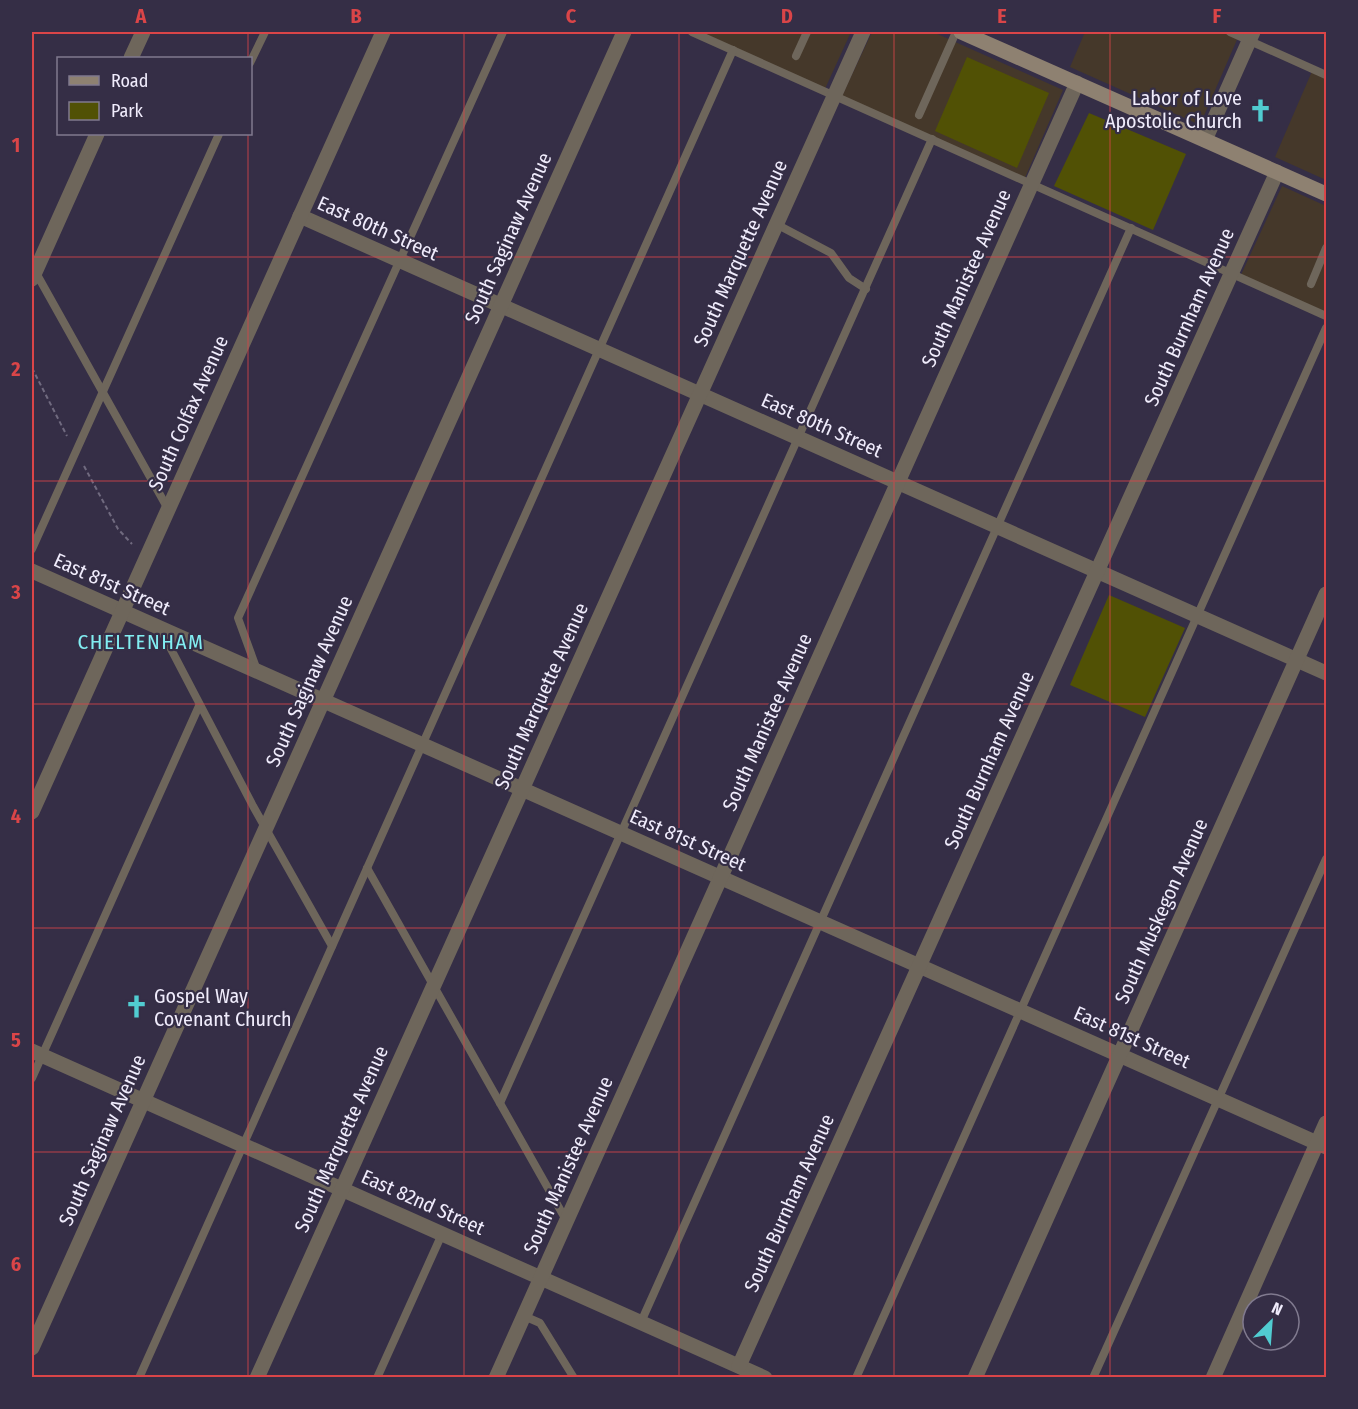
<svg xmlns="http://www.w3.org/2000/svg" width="1358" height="1409" viewBox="0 0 1358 1409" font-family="'Fira Sans Condensed',sans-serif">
<rect width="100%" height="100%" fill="#352e46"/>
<g fill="#45382a">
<path d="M692,32H851L824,91Z"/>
<path d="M872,32H933L1063,90L1024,180L841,98Z"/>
<path d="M1085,32H1230L1239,35L1200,125L1070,67Z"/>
<path d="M1313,69L1326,75V180L1275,157Z"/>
<path d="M1282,186L1326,206V316L1240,277Z"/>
</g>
<g fill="#515105">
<path d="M967,57L1049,93L1017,168L935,131Z"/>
<path d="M1089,113L1186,154L1153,230L1054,186Z"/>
<path d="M1109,595L1185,628L1145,717L1070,685Z"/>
</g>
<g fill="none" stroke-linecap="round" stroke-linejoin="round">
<g stroke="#706a7f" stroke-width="2" stroke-dasharray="4.5 3" stroke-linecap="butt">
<path d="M32,368L67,436"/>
<path d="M84,466L118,529L132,544"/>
</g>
<g stroke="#6e665b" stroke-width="8">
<path d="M692,32L1326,316"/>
<path d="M1230,32L1326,75"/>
<path d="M796,56L807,32"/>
<path d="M250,63L265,32"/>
<path d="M919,115L956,32"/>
<path d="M776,224L831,253L849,278L866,289"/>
<path d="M35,271L168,509"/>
<path d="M1311,284L1326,248"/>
<path d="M32,549L219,134"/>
<path d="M161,630L253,806L332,946"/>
<path d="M257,670L238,618L503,32"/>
<path d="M367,868L566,1220"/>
<path d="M32,1078L199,706"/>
<path d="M500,1103L932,139"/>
<path d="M524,1316L540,1323L574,1378"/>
<path d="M641,1322L1131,228"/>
<path d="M139,1378L733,50"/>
<path d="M377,1378L442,1234"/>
<path d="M856,1378L1326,328"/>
<path d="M1093,1378L1326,859"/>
</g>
<g stroke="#6e665b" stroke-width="15">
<path d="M131,58L143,32"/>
<path d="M1205,140L1253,32"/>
<path d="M300,216L1326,673"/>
<path d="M32,279L97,134"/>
<path d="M32,571L1326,1147"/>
<path d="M32,812L383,32"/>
<path d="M32,1051L765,1378"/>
<path d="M32,1348L624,32"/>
<path d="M739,1366L1277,172"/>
<path d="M257,1378L863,32"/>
<path d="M496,1378L1077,83"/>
<path d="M975,1378L1326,594"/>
<path d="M1213,1378L1326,1123"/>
</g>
<path stroke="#8e8171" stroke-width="15" d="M961,32L1326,194"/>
</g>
<path fill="none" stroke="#da4548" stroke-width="1.5" stroke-opacity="0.55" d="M248,32V58M464,32V1378M679,32V1378M894,32V1378M1110,32V1378M248,134V1378M32,257H1326M32,481H1326M32,704H1326M32,928H1326M32,1152H1326"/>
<defs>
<symbol id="church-bare" viewBox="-9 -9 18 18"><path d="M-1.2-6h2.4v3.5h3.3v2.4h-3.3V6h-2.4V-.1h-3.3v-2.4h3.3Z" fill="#51ccd1" stroke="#352e46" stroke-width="2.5" paint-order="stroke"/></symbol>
</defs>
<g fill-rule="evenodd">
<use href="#church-bare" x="1244" y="94" width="33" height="33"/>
<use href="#church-bare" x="120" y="990" width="33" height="33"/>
</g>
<g text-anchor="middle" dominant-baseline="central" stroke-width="4.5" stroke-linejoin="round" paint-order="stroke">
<g font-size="20" fill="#f0ecfc" stroke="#352e46" text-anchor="end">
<text x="1242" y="98">Labor of Love<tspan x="1242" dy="23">Apostolic Church</tspan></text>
<text x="154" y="996" text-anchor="start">Gospel Way<tspan x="154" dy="23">Covenant Church</tspan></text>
</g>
<g font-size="20" fill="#f0ecfc" stroke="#352e46">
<text transform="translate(378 228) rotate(24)">East 80th Street</text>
<text transform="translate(508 238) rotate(-66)">South Saginaw Avenue</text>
<text transform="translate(740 253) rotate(-66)">South Marquette Avenue</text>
<text transform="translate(966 278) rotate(-66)">South Manistee Avenue</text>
<text transform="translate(1189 317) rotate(-66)">South Burnham Avenue</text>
<text transform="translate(188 413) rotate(-66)">South Colfax Avenue</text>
<text transform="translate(822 425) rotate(24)">East 80th Street</text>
<text transform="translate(112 584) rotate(24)">East 81st Street</text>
<text transform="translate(309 681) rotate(-66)">South Saginaw Avenue</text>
<text transform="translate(541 696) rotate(-66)">South Marquette Avenue</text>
<text transform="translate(767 722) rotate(-66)">South Manistee Avenue</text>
<text transform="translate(989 760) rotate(-66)">South Burnham Avenue</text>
<text transform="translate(688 840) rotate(24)">East 81st Street</text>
<text transform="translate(1161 911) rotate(-66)">South Muskegon Avenue</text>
<text transform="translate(1132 1037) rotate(24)">East 81st Street</text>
<text transform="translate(341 1139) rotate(-66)">South Marquette Avenue</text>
<text transform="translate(102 1140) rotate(-66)">South Saginaw Avenue</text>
<text transform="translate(568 1165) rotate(-66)">South Manistee Avenue</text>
<text transform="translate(423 1202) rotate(24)">East 82nd Street</text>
<text transform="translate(789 1203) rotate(-66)">South Burnham Avenue</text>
</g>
<g font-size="21" letter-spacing="1.5" fill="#82eef2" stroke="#352e46">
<text x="141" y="642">CHELTENHAM</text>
</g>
</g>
<rect width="1358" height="1409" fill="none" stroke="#352e46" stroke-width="66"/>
<rect x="57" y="57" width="195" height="78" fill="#352e46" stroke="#807a8f" stroke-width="1.5"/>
<rect x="69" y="76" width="30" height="9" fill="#8e8171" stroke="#807a8f" stroke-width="1.5"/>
<text x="111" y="87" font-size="18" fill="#f0ecfc">Road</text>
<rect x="69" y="102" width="30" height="18" fill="#515105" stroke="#807a8f" stroke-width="1.5"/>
<text x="111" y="117" font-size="18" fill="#f0ecfc">Park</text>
<g transform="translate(1271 1322) rotate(25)"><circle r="28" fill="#352e46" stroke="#807a8f" stroke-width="1.5"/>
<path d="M0-4.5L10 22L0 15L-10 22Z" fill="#51ccd1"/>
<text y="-9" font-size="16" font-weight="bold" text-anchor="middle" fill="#f0ecfc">N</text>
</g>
<rect x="33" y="33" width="1292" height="1343" fill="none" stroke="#da4548" stroke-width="2"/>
<g font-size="20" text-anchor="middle" font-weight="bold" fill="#da4548">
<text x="141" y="23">A</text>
<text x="356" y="23">B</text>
<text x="571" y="23">C</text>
<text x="787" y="23">D</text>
<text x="1002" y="23">E</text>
<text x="1217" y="23">F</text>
<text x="16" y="152">1</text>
<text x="16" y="376">2</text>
<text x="16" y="599">3</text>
<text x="16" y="823">4</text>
<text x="16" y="1047">5</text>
<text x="16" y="1271">6</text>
</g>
</svg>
